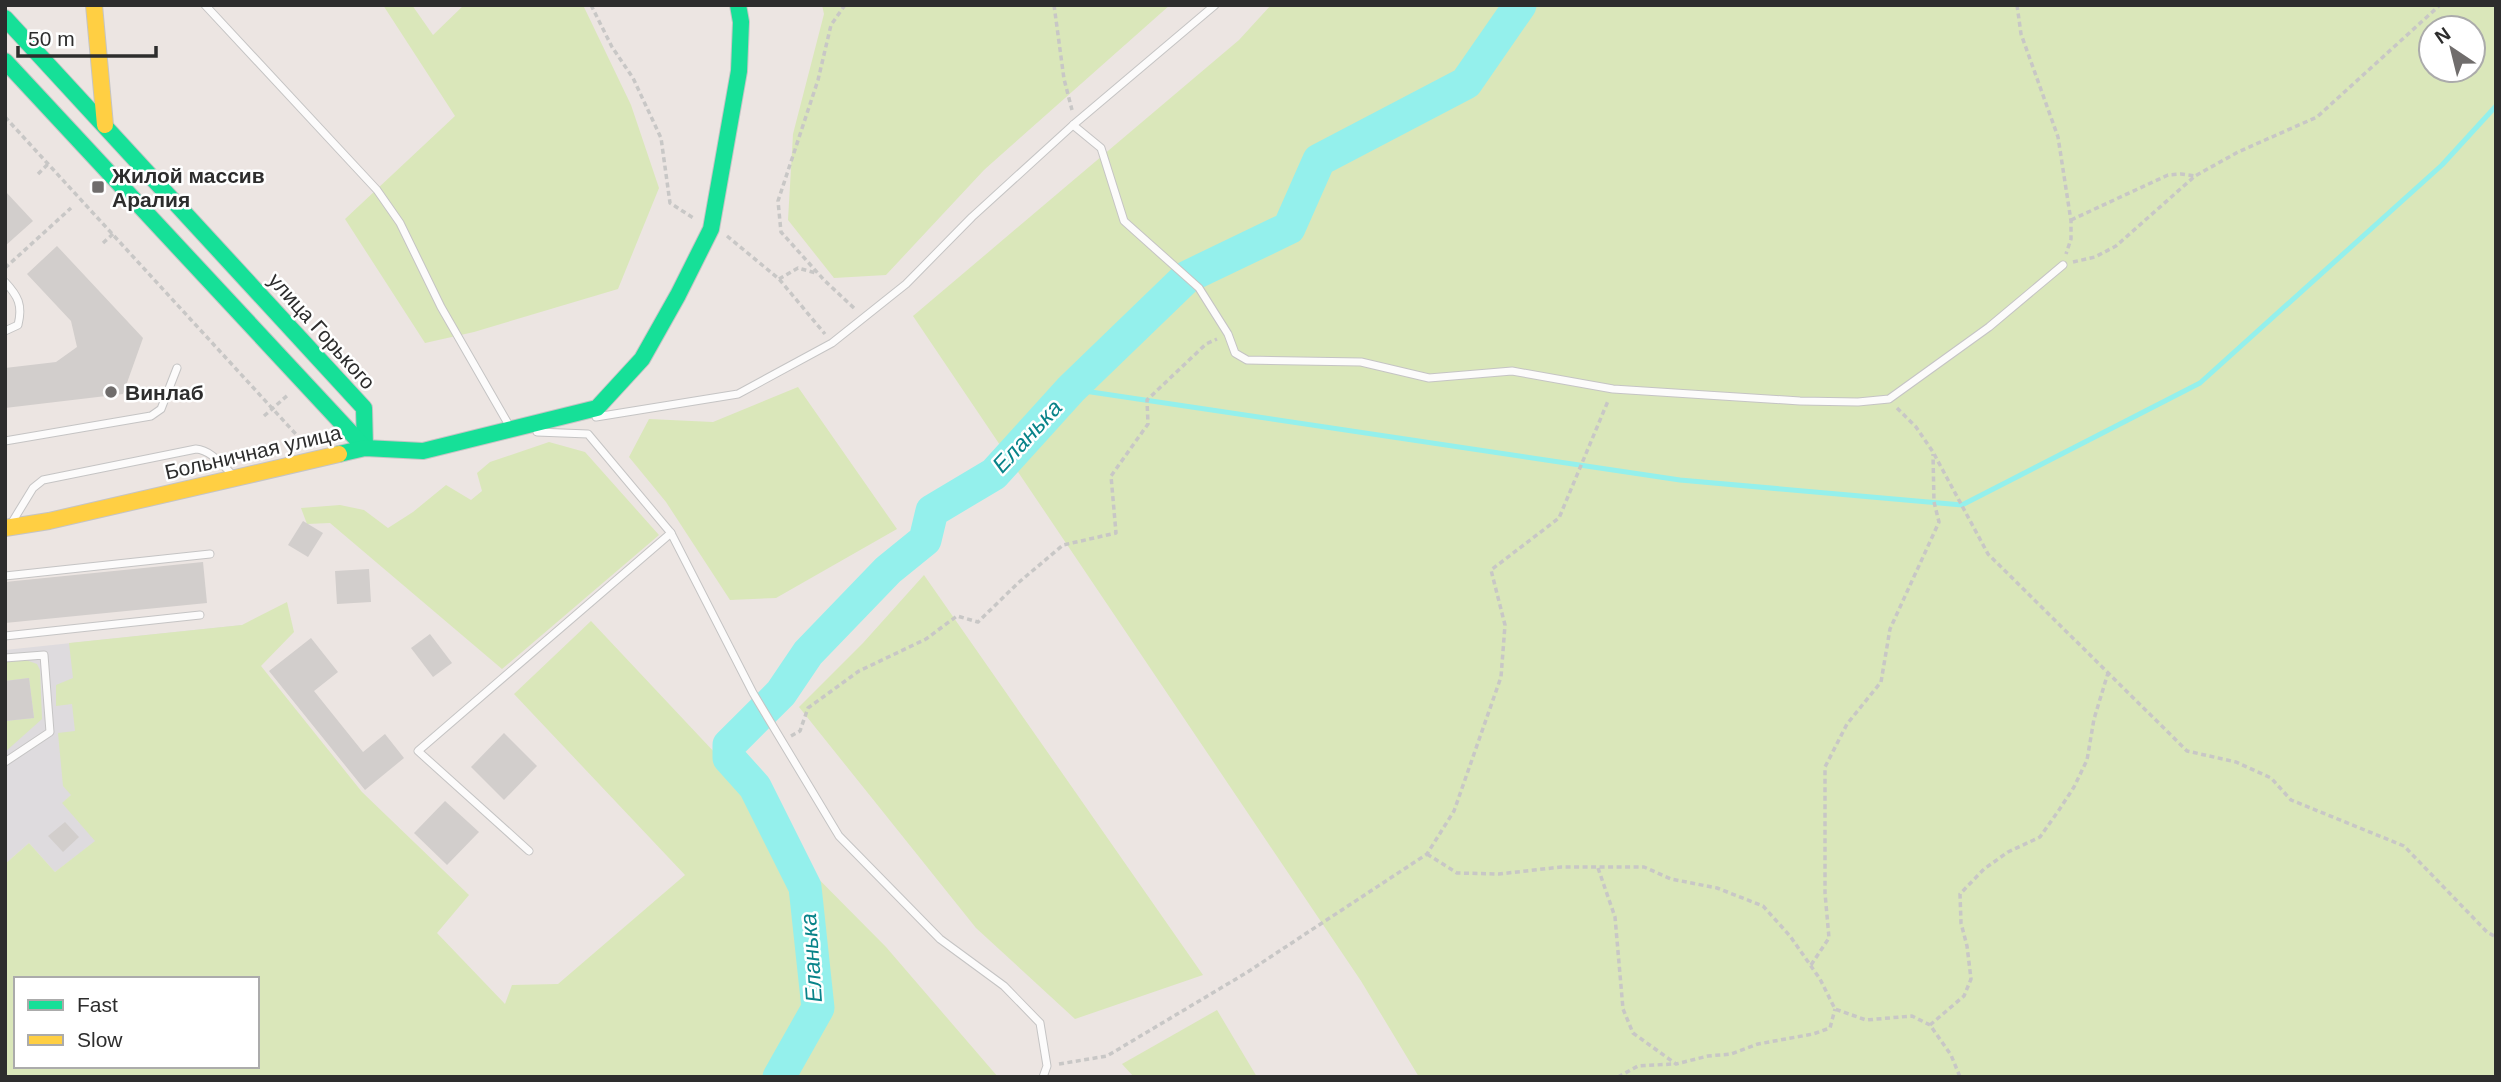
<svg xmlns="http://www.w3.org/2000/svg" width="2501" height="1082" viewBox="0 0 2501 1082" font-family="Helvetica,sans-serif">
<rect width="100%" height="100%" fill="#ece5e2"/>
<path fill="#dedbde" d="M242,625L63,803L96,841L55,872L29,843L5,864V650Z"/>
<g fill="#dae7ba" fill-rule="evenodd">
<path d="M383,5H412L433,35L464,5H583L631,105L659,188L618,289L474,332L425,343L345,219L455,116Z"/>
<path d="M822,5H1170L984,170L886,275L834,278L788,220L793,134L824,14Z"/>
<path d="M1271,5H2496V1077H1419L1361,981L913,316L1239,40ZM2431,28H2473V70H2431Z"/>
<path d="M798,387L897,529L776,598L730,600L666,502L629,457L649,419L713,422Z"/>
<path d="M549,442L585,452L659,535L502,669L330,523L307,524L301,508L340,505L364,510L388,528L413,512L446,485L471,500L482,491L477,473L490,462Z"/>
<path d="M924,575L1203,975L1075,1019L976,928L799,707L863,643Z"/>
<path d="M287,602L294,632L261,666L362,792L469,895L437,933L505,1004L512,985L558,984L685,875L514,694L591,621L716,754L770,830L886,947L998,1077H5V864L29,843L55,872L95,841L62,803L71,795L63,786L58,733L75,731L72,704L56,706V685L73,678L69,643L242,625ZM16,979H257V1066H16Z"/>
<path d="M23,659L37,664L40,670L42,719L5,752V721L34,718L29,678L5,681V662Z"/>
<path d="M1217,1010L1257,1077H1134L1122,1064Z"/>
</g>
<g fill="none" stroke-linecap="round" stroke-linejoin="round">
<path stroke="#94f0ec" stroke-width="5" d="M1071,389L1680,480L1962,505L2200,383L2442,165L2496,106"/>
<path stroke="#94f0ec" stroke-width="33" d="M779,1077L818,1008L805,887L755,787L729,758V745L781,693L808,653L888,570L925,540L932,511L994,474L1071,389L1187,277L1289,228L1319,160L1466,83L1520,5"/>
</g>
<g fill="#d2cecc">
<path d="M5,191L33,221L5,246Z"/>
<path d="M57,246L143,338L123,394L5,408V368L56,362L77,347L71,321L27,274Z"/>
<path d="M303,521L323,533L308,557L288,545Z"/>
<path d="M203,562L207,603L5,623V582Z"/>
<path d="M369,569L371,602L337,604L335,571Z"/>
<path d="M430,634L452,663L433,677L411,648Z"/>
<path d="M311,638L338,672L314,691L363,752L385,734L404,758L365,790L269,671Z"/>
<path d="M29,678L34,718L5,721V681Z"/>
<path d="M504,733L537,766L504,800L471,767Z"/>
<path d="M445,801L479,832L447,865L414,833Z"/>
<path d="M65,822L79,837L63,852L48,836Z"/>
</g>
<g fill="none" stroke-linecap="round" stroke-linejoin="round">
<defs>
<g id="lane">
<path d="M205,5L377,190L400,223L441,307L510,427"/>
<path d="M1073,125L1101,148L1124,221L1199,288L1228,334L1235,353L1247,360L1361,362L1429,378L1512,371L1613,389L1800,401L1858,402L1889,399L1989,327L2063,265"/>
<path d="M5,282C18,296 23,305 18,325L5,331"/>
<path d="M596,417L738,394L832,343L906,284L972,217L1073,125L1215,5"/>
<path d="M537,432L588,434L671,533L753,693L839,836L940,939L1004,986L1040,1023L1047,1066L1043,1077"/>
<path d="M5,441L151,416L161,409L177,368"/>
<path d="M11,524L33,488L43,480L196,449C211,450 223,466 233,475"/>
<path d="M5,576L210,554"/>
<path d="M5,636L200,615"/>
<path d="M5,658L44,655L50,732L5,762"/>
<path d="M529,851L418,751L671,533"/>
</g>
<g id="fast">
<path d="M5,18L364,408L365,448"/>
<path d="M5,61L365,448"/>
<path d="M339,454L365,448L423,451L597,408L642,359L678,295L711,229L739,71L741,22L738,5"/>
</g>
<g id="slow">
<path d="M94,5L105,125"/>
<path d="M5,528L49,521L339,454"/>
</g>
</defs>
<use href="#lane" stroke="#c5c4c4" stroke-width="9"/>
<use href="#fast" stroke="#c5c4c4" stroke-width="18"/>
<use href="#slow" stroke="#c5c4c4" stroke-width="18"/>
<g stroke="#c8c7c6" stroke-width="3.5" stroke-dasharray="5 3.5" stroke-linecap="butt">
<path d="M591,5L612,47L633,78L661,138L670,203L695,219"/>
<path d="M845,5L831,25L818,80L778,201L781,232L824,280L855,309"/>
<path d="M1054,5L1064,79L1072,110"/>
<path d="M2017,5L2021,34L2058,137L2071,221V239L2066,254"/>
<path d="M5,117L304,443"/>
<path d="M38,174L48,164"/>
<path d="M2071,220L2168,175L2181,174L2195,176"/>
<path d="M727,236L779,279L825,334"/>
<path d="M103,243L113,234"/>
<path d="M2073,262L2095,257L2116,246L2195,176L2238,152L2317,117L2440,5"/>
<path d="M5,268L71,208"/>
<path d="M779,279L798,268L816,273"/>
<path d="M1897,408L1916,427L1933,452L1988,554L2187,751L2236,762L2271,778L2291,800L2404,846L2487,932L2496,937"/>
<path d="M264,416L289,394"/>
<path d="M791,736L800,731L808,708L859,671L926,639L957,616L978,622L1018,583L1063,545L1116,533L1111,476L1148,424L1147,400L1206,344L1217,339"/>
<path d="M1427,854L1457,873L1499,874L1561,867H1644L1671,879L1717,888L1763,906L1790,936L1820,979L1835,1009L1866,1020L1912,1016L1930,1025L1951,1055L1960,1077"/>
<path d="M1598,868L1615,917L1623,1009L1633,1033L1676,1064L1708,1056L1731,1054L1758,1044L1813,1034L1830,1028L1835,1009"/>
<path d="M1811,965L1829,938L1825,893V767L1847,724L1881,682L1890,629L1939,522L1934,502L1933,454"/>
<path d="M1930,1025L1964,996L1971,979L1967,946L1961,923L1960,894L1984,869L2008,852L2040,837L2059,810L2074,787L2087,760L2094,719L2108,673"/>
<path d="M1059,1064L1107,1056L1246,973L1427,854L1454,811L1501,677L1505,625L1491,570L1559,518L1608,401"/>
<path d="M1618,1077L1638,1066L1673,1064"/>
</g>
<use href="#lane" stroke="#fcfbfb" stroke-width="7"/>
<use href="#fast" stroke="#16e098" stroke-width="16"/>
<use href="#slow" stroke="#ffcf43" stroke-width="16"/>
</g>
<g fill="#706d6c" stroke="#fff" stroke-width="2.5">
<rect x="91" y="180" width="14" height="14" rx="3.5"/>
<circle cx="111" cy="392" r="7"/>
</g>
<g text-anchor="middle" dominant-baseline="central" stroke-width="5" stroke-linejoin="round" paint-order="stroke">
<g font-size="21" font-weight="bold" fill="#2d2d2d" stroke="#fff" text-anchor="start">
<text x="112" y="175">Жилой массив<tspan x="112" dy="24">Аралия</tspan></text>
<text x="125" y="392">Винлаб</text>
</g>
<g font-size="21" fill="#2d2d2d" stroke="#fff">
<text transform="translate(322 331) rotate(48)">улица Горького</text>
<text transform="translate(253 452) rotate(-13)">Больничная улица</text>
</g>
<g font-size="23" font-style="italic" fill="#088389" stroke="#fff">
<text transform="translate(1027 436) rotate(-47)">Еланька</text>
<text transform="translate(811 958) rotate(-94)">Еланька</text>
</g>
</g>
<rect width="2501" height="1082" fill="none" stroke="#2d2d2d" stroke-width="14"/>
<rect x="14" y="977" width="245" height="91" fill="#ffffff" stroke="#ababab" stroke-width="2"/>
<rect x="28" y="1000" width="35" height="10" fill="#16e098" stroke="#ababab" stroke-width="2"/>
<text x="77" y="1012" font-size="21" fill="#2d2d2d">Fast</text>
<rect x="28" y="1035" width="35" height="10" fill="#ffcf43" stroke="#ababab" stroke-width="2"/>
<text x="77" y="1047" font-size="21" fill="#2d2d2d">Slow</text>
<g transform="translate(2452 49) rotate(325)"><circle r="33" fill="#ffffff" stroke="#ababab" stroke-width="2"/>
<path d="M0-5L12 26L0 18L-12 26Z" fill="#706d6c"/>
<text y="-10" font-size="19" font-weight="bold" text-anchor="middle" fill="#2d2d2d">N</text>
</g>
<path d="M18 46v10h138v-10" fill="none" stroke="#2d2d2d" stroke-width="3.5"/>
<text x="28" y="46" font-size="21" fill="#2d2d2d" stroke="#ffffff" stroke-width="5" paint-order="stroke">50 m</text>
</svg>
